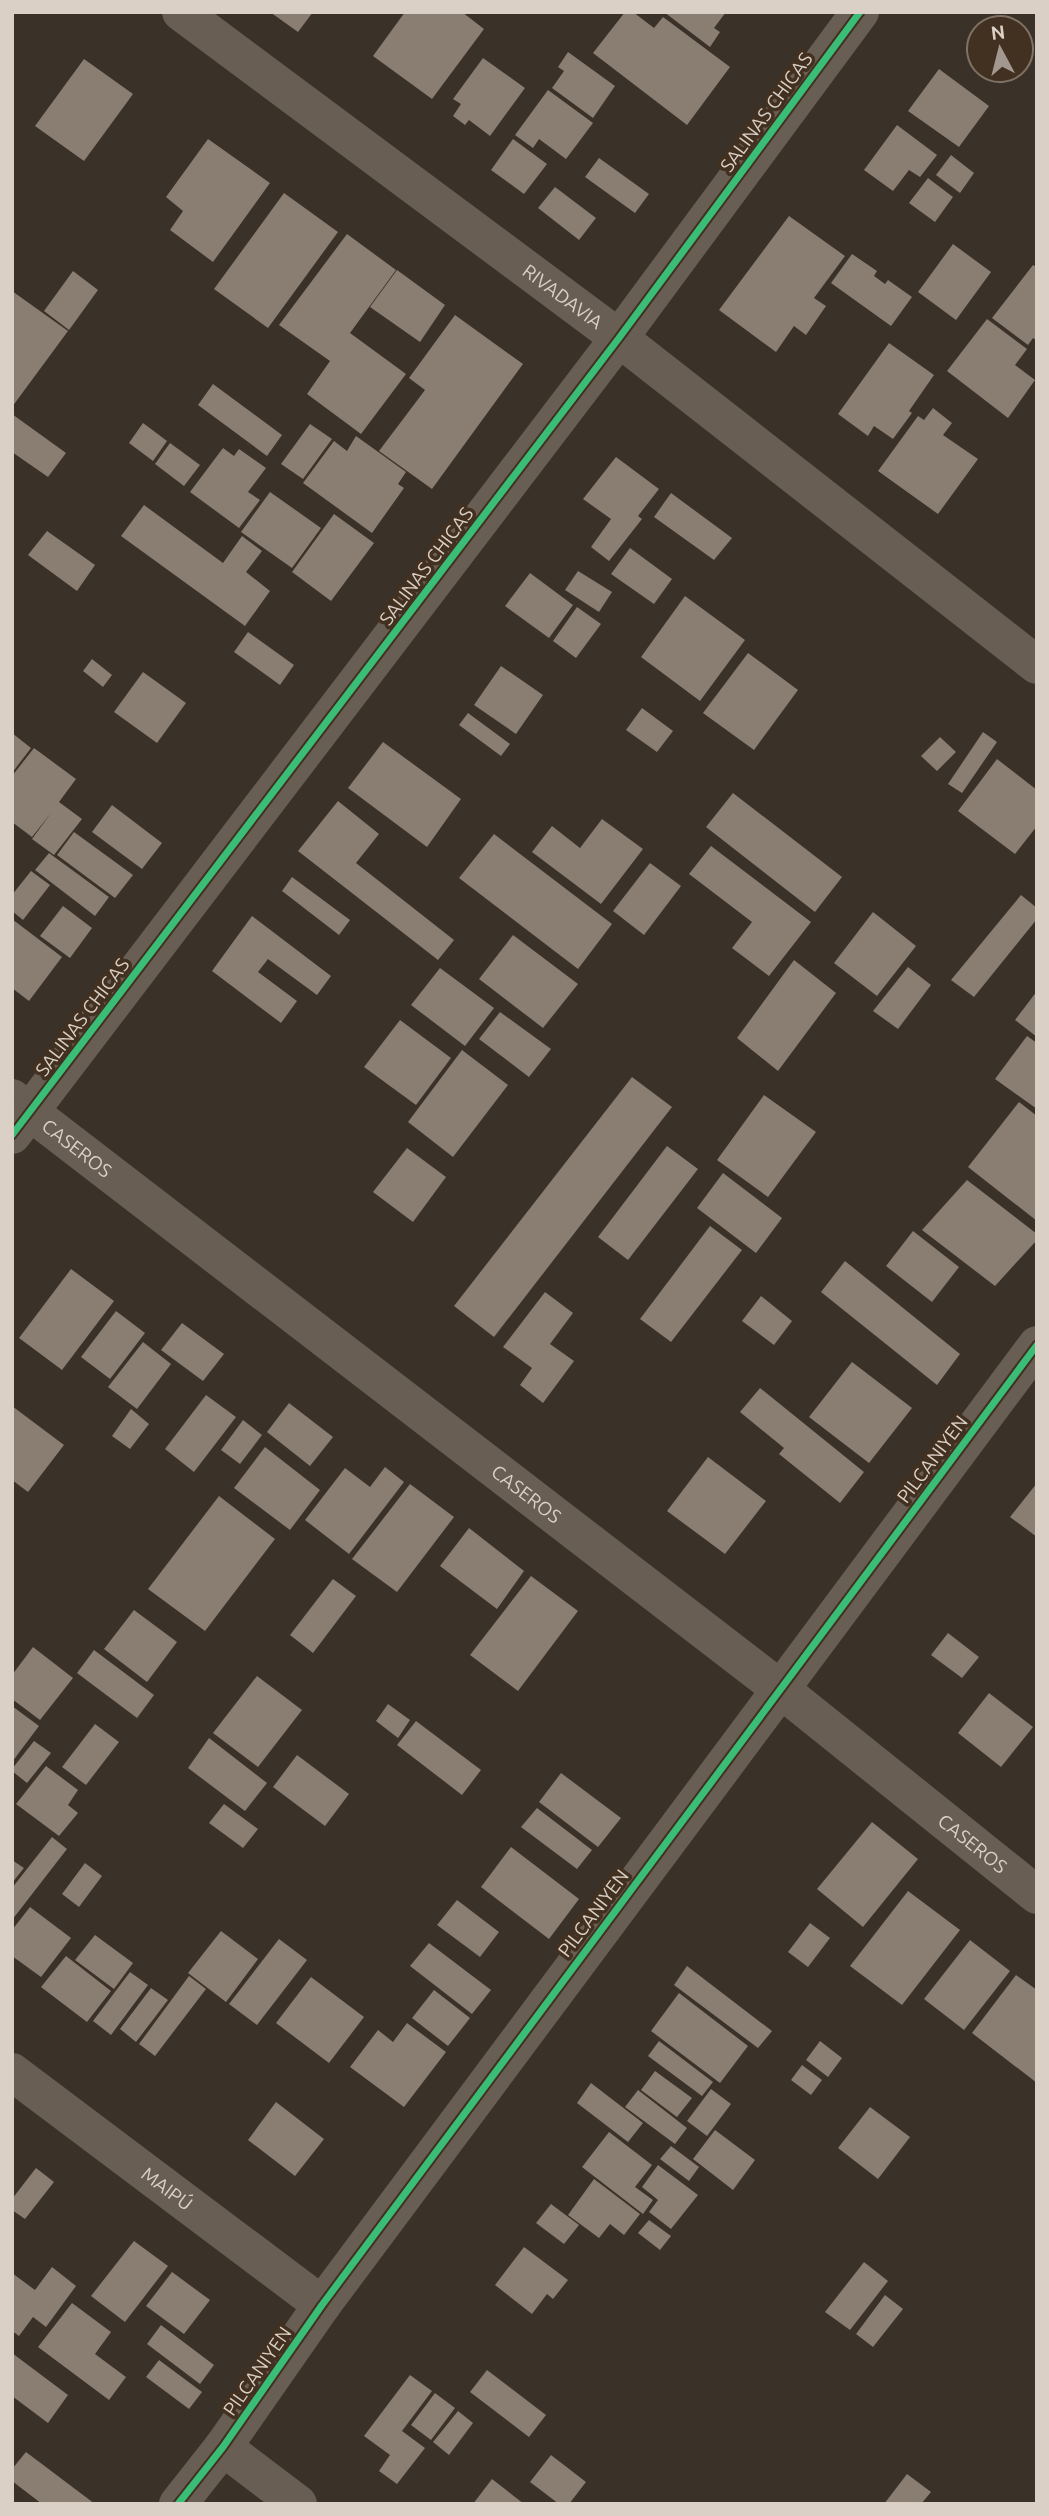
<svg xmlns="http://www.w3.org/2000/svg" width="1049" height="2516" viewBox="0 0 1049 2516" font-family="Ubuntu,sans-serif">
<rect width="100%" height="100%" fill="#3a3129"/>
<g fill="#8a7d71">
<path d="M270,12H313L298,32Z"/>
<path d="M405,12H462L484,29L432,99L373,56Z"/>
<path d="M625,12H633L654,28L663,17L730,67L687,125L593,53Z"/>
<path d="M664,12H726L714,28L720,32L710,47Z"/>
<path d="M568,52L615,86L593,118L552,88L564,71L558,67Z"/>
<path d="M483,58L525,88L490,136L469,120L465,125L453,116L461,104L453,99Z"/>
<path d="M84,59L133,94L84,161L35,126Z"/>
<path d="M939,69L989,106L959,147L908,111Z"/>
<path d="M548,90L593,123L566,159L539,139L533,148L515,135Z"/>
<path d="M897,125L937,155L920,177L909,170L893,191L864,170Z"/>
<path d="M208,139L270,183L213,262L170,230L183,211L166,197Z"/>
<path d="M513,139L547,164L524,194L491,170Z"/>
<path d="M951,155L974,173L960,193L936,175Z"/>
<path d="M599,158L649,194L635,213L585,177Z"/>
<path d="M928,178L953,197L935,222L909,203Z"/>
<path d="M555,187L596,218L579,240L538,208Z"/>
<path d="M284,193L338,232L268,328L214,289Z"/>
<path d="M789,216L845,256L814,298L826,306L806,335L794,326L776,352L719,310Z"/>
<path d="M347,234L396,270L350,333L406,374L361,434L307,394L330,361L279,325Z"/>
<path d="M953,244L991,272L956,320L918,292Z"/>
<path d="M852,254L877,271L874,276L885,284L888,280L912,297L891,326L831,283Z"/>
<path d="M1033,265L1037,267V341L1033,338L1028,345L992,318Z"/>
<path d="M397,270L445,305L420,342L370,307Z"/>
<path d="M73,271L98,290L69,330L44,311Z"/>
<path d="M12,291L68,331L12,407Z"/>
<path d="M455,315L523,364L432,489L379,451L425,390L409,378Z"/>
<path d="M987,319L1027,349L1015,365L1035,380L1008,418L947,371Z"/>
<path d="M889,343L934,375L909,411L912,413L893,439L874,426L868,436L838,414Z"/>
<path d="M213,384L282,435L267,456L198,405Z"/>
<path d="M933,408L952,423L943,435L978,459L938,514L878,471L918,416L924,420Z"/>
<path d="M12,414L66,453L48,477L12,452Z"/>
<path d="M143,423L167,441L153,461L129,443Z"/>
<path d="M310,424L332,439L303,479L281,464Z"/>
<path d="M356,436L406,472L398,484L404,488L372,533L303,483L334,441L347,451Z"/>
<path d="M170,443L200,465L184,486L155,464Z"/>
<path d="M223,448L234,456L239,449L266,468L248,492L260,500L239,528L190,492Z"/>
<path d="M616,457L659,489L638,516L642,519L609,561L591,547L611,519L583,499Z"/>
<path d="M270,492L321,528L292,568L241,532Z"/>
<path d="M671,493L732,538L714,560L654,517Z"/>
<path d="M144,505L223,563L242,536L262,551L246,572L270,591L245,626L121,536Z"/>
<path d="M334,514L374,543L331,601L292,572Z"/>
<path d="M47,531L95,565L77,591L28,555Z"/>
<path d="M630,548L672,579L654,604L611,574Z"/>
<path d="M578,571L612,592L599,612L565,590Z"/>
<path d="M530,573L573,605L549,638L505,606Z"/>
<path d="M685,596L745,640L700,701L641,657Z"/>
<path d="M577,607L601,624L576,658L553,641Z"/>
<path d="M248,632L294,665L280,685L234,652Z"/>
<path d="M748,653L798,690L754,750L703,713Z"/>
<path d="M92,659L112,675L103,687L83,671Z"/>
<path d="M501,666L543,695L516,734L474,705Z"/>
<path d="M143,672L186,703L157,743L114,712Z"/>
<path d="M642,708L673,731L657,752L626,730Z"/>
<path d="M468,713L510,744L501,756L459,725Z"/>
<path d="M983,732L997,742L962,793L948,784Z"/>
<path d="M12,733L31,748L12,773Z"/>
<path d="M940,737L956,752L937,771L921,756Z"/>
<path d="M383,742L461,799L427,847L348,788Z"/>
<path d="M34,748L76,779L59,802L82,819L54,855L32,839L51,813L32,837L12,822V776Z"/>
<path d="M997,759L1037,790V826L1015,854L958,811Z"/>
<path d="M733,793L842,877L815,912L706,827Z"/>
<path d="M338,801L379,834L356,863L454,940L438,960L298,851Z"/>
<path d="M112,805L162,843L142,869L92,832Z"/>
<path d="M602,819L643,849L601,904L532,852L552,826L580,848Z"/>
<path d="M74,832L133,875L115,898L57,855Z"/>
<path d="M494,834L612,924L578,969L459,878Z"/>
<path d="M711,846L811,922L769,976L732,948L752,922L689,874Z"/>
<path d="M49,853L109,897L95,916L35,870Z"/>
<path d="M650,863L681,886L644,935L613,911Z"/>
<path d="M31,871L50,885L23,920L12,911V895Z"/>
<path d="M292,877L350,920L339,935L282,891Z"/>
<path d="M1021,895L1037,908V919L974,997L951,980Z"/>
<path d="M63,906L92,928L70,958L40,936Z"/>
<path d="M873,912L916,946L877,996L834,963Z"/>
<path d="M252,916L331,976L317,995L268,959L258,972L297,1001L281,1023L212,971Z"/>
<path d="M12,919L62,957L29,1001L12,988Z"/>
<path d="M513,935L578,984L543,1028L479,979Z"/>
<path d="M794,960L836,993L778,1071L737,1038Z"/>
<path d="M908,967L931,985L898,1029L873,1011Z"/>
<path d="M440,968L494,1008L465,1046L411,1005Z"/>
<path d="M1037,991V1037L1015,1020Z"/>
<path d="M500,1012L551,1049L529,1077L479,1039Z"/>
<path d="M400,1020L451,1058L416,1105L364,1067Z"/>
<path d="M1027,1036L1037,1043V1109L995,1079Z"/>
<path d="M462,1050L508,1085L453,1157L408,1122Z"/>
<path d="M632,1077L672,1107L494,1337L454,1306Z"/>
<path d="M764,1095L816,1132L768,1197L717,1160Z"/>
<path d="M1019,1102L1037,1116V1221L968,1167Z"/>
<path d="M667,1146L698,1169L628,1260L598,1237Z"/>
<path d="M407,1148L446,1177L413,1222L373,1192Z"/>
<path d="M723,1173L782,1218L756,1253L697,1208Z"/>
<path d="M967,1180L1037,1234V1240L995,1286L922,1230Z"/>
<path d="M710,1226L742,1250L671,1342L640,1319Z"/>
<path d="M913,1231L959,1267L932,1302L886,1266Z"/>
<path d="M845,1261L960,1354L937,1385L821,1292Z"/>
<path d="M71,1269L114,1301L62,1370L19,1338Z"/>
<path d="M545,1292L573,1313L550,1344L574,1361L543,1403L520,1385L532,1368L503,1347Z"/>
<path d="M761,1296L792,1321L774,1345L742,1321Z"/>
<path d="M116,1311L145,1333L110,1379L81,1357Z"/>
<path d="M182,1323L224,1354L203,1381L161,1350Z"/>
<path d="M143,1342L171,1364L137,1409L108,1387Z"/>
<path d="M852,1362L912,1408L869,1463L809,1417Z"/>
<path d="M760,1388L864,1472L840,1503L779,1454L784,1448L740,1412Z"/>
<path d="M206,1395L236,1417L194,1472L165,1449Z"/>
<path d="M289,1403L333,1437L310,1466L267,1432Z"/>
<path d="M12,1406L64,1445L28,1492L12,1480Z"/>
<path d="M131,1409L149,1424L130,1449L112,1436Z"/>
<path d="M243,1420L262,1435L240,1464L221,1450Z"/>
<path d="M265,1447L320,1490L290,1530L234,1488Z"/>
<path d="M708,1457L766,1501L725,1554L667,1511Z"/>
<path d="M385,1467L404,1482L349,1554L305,1520L345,1468L370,1487Z"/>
<path d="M1037,1483V1537L1010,1517Z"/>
<path d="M410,1484L454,1517L397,1592L352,1559Z"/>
<path d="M219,1496L275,1539L205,1631L148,1589Z"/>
<path d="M469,1528L524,1571L497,1609L440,1566Z"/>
<path d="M531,1576L578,1611L518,1691L470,1655Z"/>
<path d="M333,1579L356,1596L313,1653L290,1635Z"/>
<path d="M134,1610L177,1642L147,1682L104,1649Z"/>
<path d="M948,1633L979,1657L962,1678L931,1655Z"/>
<path d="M33,1647L73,1678L40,1720L12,1699V1675Z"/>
<path d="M94,1650L154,1695L137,1718L77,1673Z"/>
<path d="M257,1676L302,1710L258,1767L213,1733Z"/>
<path d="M989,1693L1033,1727L1001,1767L958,1733Z"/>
<path d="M388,1704L410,1720L398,1738L376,1721Z"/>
<path d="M12,1706L39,1726L12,1762Z"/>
<path d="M416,1721L481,1770L462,1795L397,1745Z"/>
<path d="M95,1724L119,1742L86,1785L62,1767Z"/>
<path d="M209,1738L267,1783L245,1811L188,1768Z"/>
<path d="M34,1741L51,1753L27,1783L12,1771V1769Z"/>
<path d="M297,1755L349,1794L325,1826L273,1787Z"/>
<path d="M46,1766L78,1790L68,1805L78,1813L59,1836L16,1804Z"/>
<path d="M561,1773L621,1818L598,1847L539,1802Z"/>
<path d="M224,1804L258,1829L243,1848L209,1823Z"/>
<path d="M537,1808L592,1850L577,1869L521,1827Z"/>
<path d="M872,1822L918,1859L863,1927L817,1889Z"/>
<path d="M52,1837L67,1849L12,1920V1888Z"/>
<path d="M511,1847L579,1899L549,1939L481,1887Z"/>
<path d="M12,1860L24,1868L12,1883Z"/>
<path d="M85,1863L102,1876L79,1907L62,1894Z"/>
<path d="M908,1891L960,1930L902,2005L850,1966Z"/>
<path d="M457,1900L499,1932L480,1957L437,1925Z"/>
<path d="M30,1907L71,1938L41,1977L12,1956V1930Z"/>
<path d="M810,1923L830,1938L808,1967L788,1952Z"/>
<path d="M221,1931L258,1959L226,2002L188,1973Z"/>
<path d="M95,1935L133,1963L114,1989L75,1960Z"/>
<path d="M279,1939L307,1960L257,2025L229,2004Z"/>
<path d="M970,1940L1010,1971L964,2030L924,1999Z"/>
<path d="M429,1943L491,1990L472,2014L410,1966Z"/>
<path d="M66,1956L111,1991L87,2022L41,1987Z"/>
<path d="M687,1966L772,2031L758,2048L674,1985Z"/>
<path d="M130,1972L148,1985L111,2035L93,2021Z"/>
<path d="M1016,1975L1037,1990V2083L972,2033Z"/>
<path d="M189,1976L206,1989L155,2056L139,2044Z"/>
<path d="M311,1977L364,2017L329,2063L276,2023Z"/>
<path d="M151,1988L168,2000L136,2042L120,2029Z"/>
<path d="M434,1990L470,2018L448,2046L412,2018Z"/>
<path d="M679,1993L748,2046L720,2083L651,2031Z"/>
<path d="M407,2023L446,2052L404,2107L350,2067L378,2030L393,2042Z"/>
<path d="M659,2041L713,2082L702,2096L648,2056Z"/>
<path d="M820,2041L842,2058L828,2077L806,2060Z"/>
<path d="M802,2065L822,2080L811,2095L791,2080Z"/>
<path d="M655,2071L692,2098L677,2117L641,2090Z"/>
<path d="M591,2083L643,2123L628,2142L577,2103Z"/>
<path d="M711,2089L731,2104L707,2136L687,2121Z"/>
<path d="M638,2090L687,2128L675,2144L625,2107Z"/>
<path d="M276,2102L324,2139L295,2176L248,2140Z"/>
<path d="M870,2107L910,2137L878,2179L838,2148Z"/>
<path d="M715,2130L755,2160L733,2190L693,2159Z"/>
<path d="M609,2132L652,2165L635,2187L653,2200L643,2214L582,2167Z"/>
<path d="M671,2146L699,2167L689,2181L660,2159Z"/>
<path d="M658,2165L698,2195L671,2229L649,2212L658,2200L642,2187Z"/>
<path d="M36,2168L54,2182L25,2219L12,2210V2199Z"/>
<path d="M594,2179L640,2214L624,2235L610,2224L599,2238L568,2215Z"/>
<path d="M551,2204L579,2225L564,2244L536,2223Z"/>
<path d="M649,2220L671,2236L660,2250L638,2233Z"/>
<path d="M134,2241L168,2266L125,2322L91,2296Z"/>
<path d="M524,2247L568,2280L553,2299L547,2294L532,2314L495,2285Z"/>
<path d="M864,2262L888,2281L850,2330L825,2312Z"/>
<path d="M52,2267L76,2286L46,2327L33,2317L19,2336L12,2331V2273L35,2290Z"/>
<path d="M172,2272L210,2300L184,2334L146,2306Z"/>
<path d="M885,2295L903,2309L873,2347L856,2334Z"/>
<path d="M72,2303L111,2332L95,2354L126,2377L109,2400L38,2347Z"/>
<path d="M161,2325L214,2365L200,2384L147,2344Z"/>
<path d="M12,2353L68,2395L48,2423L12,2396Z"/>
<path d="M159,2360L202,2392L189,2409L146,2377Z"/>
<path d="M487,2370L546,2415L529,2437L470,2392Z"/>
<path d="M410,2375L432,2391L402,2431L425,2448L397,2484L379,2471L390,2455L364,2436Z"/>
<path d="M435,2393L455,2408L431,2440L411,2425Z"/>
<path d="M458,2411L473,2423L449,2455L433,2442Z"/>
<path d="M26,2452L95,2504H42L12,2481V2469Z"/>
<path d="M551,2455L586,2482L569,2504H559L530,2482Z"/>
<path d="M907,2474L931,2492L921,2504H884Z"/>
<path d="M492,2479L524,2504H473Z"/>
</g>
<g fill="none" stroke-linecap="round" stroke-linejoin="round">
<g stroke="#695e53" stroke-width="38">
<path id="s1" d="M181,12L619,338L1037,665"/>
<path id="s2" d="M12,1098L779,1688L1037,1895"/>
<path d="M12,1135L619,338L860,12"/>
<path id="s3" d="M12,2072L322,2305"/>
<path d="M223,2447L298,2504"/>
<path d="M178,2504L223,2447L322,2305L1037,1345"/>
</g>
<defs>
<g id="cycleway">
<path d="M12,1135L619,338L860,12"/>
<path d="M178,2504L223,2447L322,2305L1037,1345"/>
</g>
</defs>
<use href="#cycleway" stroke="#423121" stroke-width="11"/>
<use href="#cycleway" stroke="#3abd76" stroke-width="7"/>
</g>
<g text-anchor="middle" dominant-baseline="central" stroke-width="7" stroke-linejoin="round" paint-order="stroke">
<g font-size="19" fill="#dbd0c6" stroke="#423121">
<text transform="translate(766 112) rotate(-54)">SALINAS CHICAS</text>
<text stroke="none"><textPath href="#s1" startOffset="476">RIVADAVIA</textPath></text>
<text transform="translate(426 566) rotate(-53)">SALINAS CHICAS</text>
<text transform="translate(82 1017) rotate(-53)">SALINAS CHICAS</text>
<text stroke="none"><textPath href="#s2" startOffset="82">CASEROS</textPath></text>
<text transform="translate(932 1459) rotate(-53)">PILCANIYEN</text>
<text stroke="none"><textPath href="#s2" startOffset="649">CASEROS</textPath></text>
<text stroke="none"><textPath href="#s2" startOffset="1216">CASEROS</textPath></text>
<text transform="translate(593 1913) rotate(-53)">PILCANIYEN</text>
<text stroke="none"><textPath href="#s3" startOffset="194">MAIPÚ</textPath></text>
<text transform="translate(257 2371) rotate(-55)">PILCANIYEN</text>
</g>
</g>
<rect width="1049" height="2516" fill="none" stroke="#dbd0c6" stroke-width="28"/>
<g transform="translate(1000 49) rotate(353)"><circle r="33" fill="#423121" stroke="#7f7163" stroke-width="2"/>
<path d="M0-5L12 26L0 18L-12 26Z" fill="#a3988f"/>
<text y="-10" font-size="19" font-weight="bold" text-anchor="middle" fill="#dbd0c6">N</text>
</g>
</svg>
